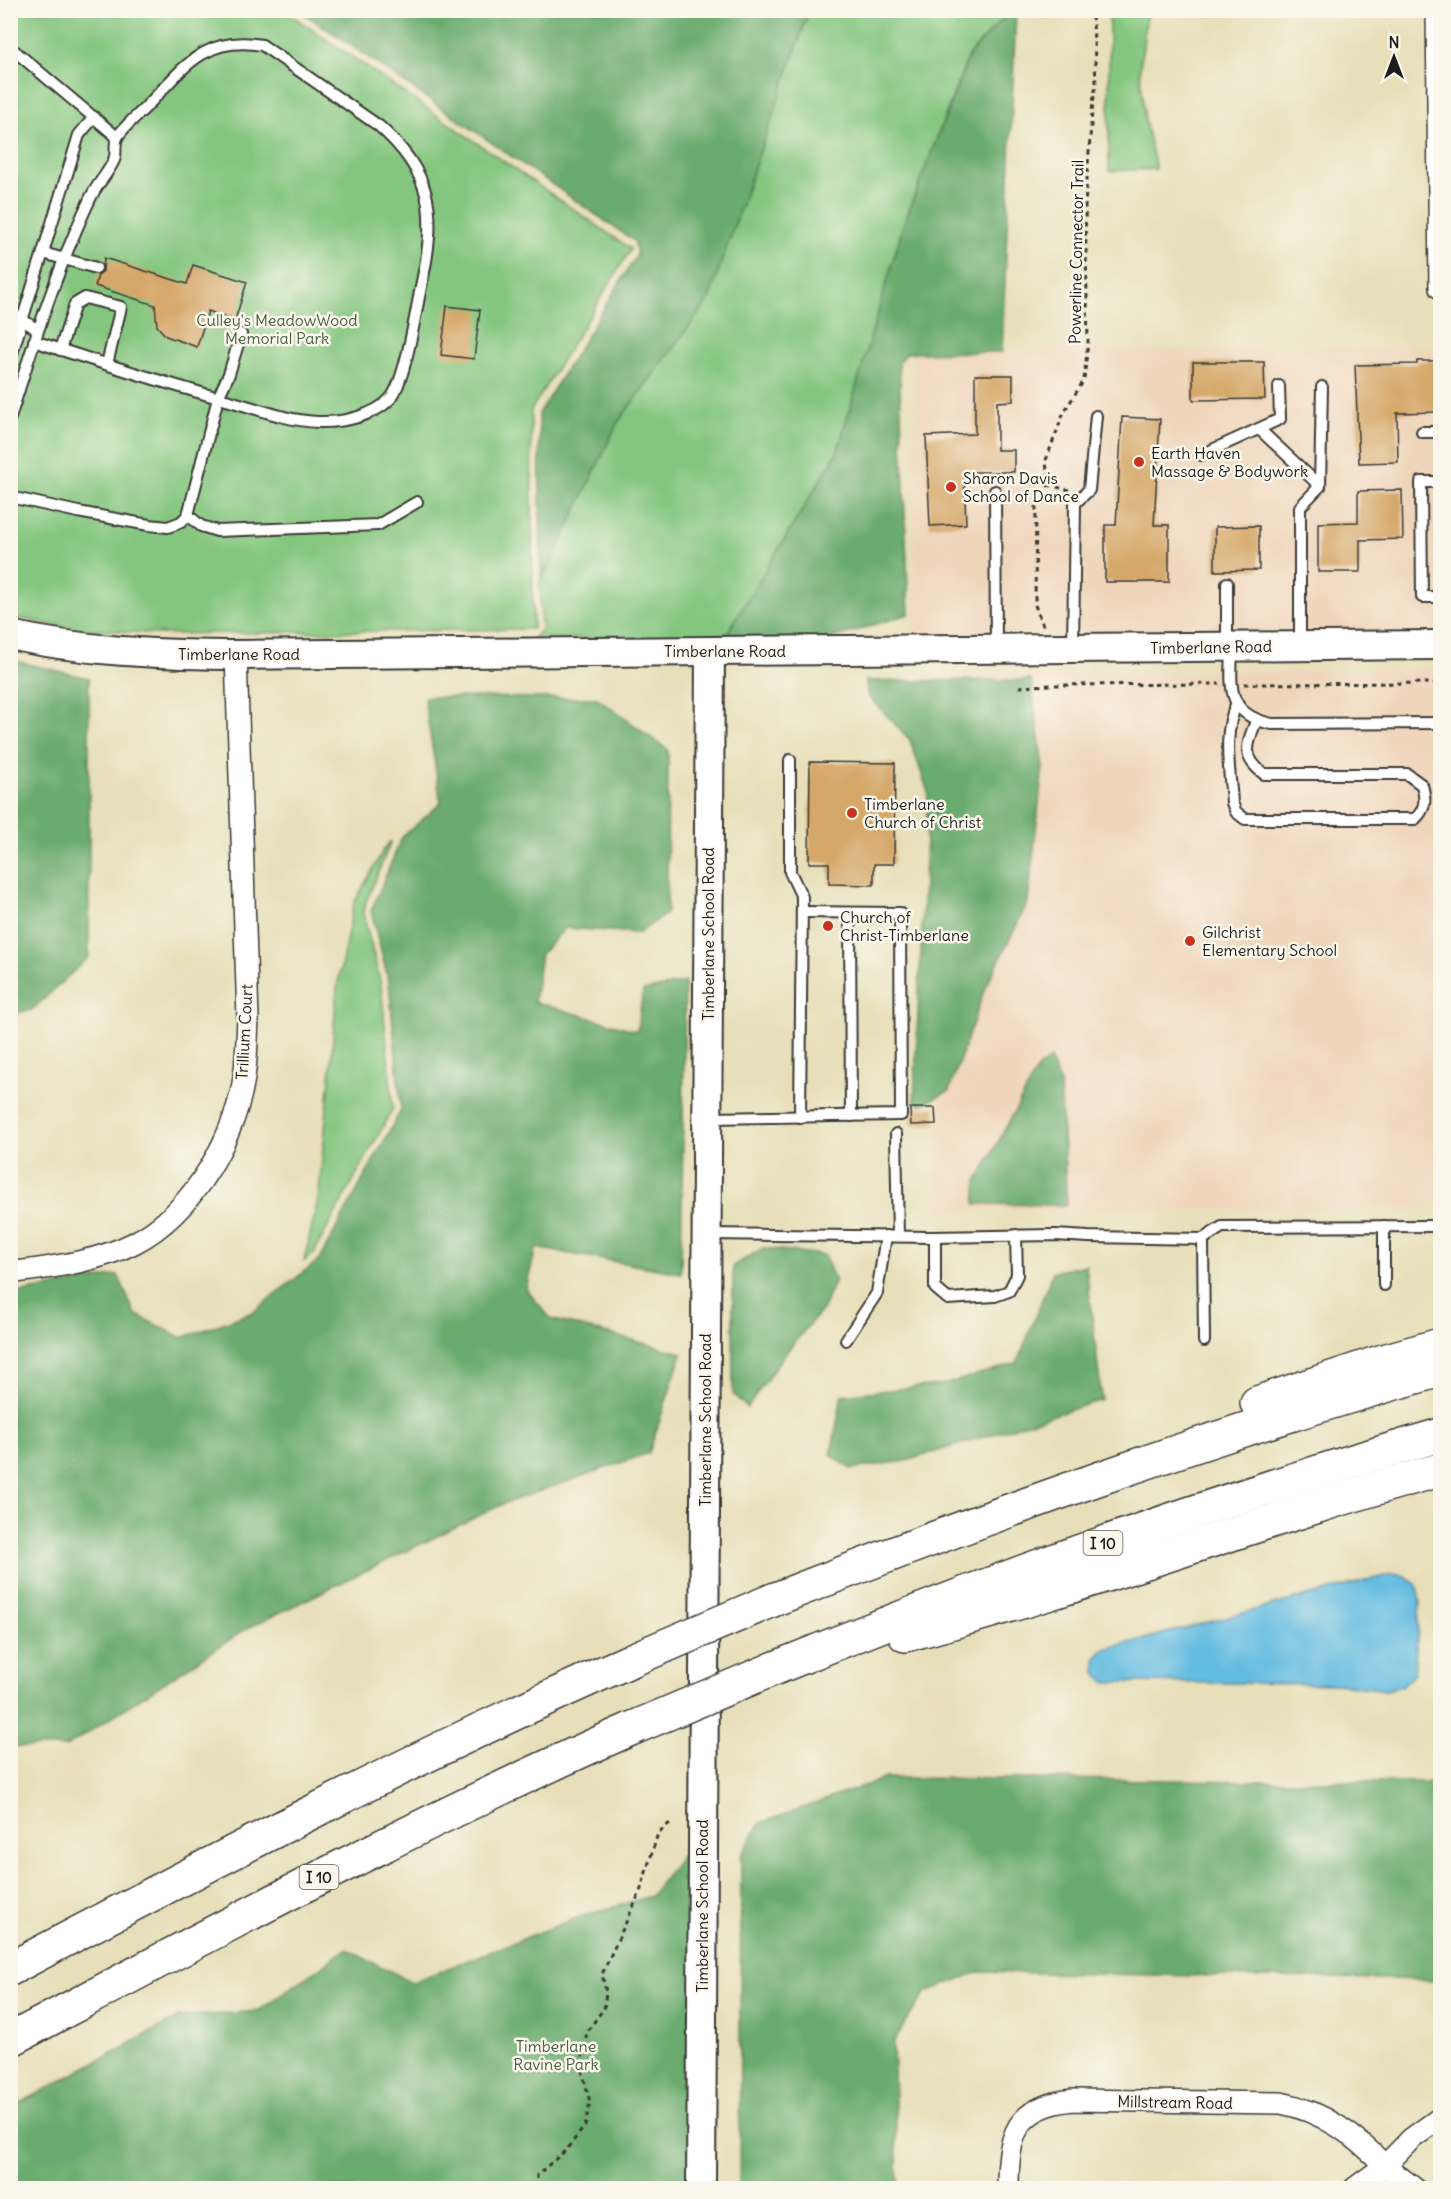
<svg xmlns="http://www.w3.org/2000/svg" width="1451" height="2199" viewBox="0 0 1451 2199" font-family="Delius,sans-serif">
<rect width="100%" height="100%" fill="#fbf7ec"/>
<filter id="ink" filterUnits="userSpaceOnUse"><feTurbulence type="fractalNoise" baseFrequency=".0167" numOctaves="2"/><feDisplacementMap in="SourceGraphic" scale="12" xChannelSelector="R" yChannelSelector="G"/><feConvolveMatrix kernelMatrix="1 2 1 2 8 2 1 2 1" color-interpolation-filters="sRGB"/></filter>
<filter id="wash" filterUnits="userSpaceOnUse"><feTurbulence type="fractalNoise" baseFrequency=".008" numOctaves="4" result="noise"/><feDisplacementMap in="SourceGraphic" scale="24" xChannelSelector="R" yChannelSelector="G"/><feGaussianBlur stdDeviation="1.35" result="paint"/><feColorMatrix in="noise" values="0 0 0 0 0 0 0 0 0 0 0 0 0 0 0 0 0 1.4 0 .05"/><feComposite in="paint" operator="in"/></filter>
<g filter="url(#wash)">
<rect width="100%" height="100%" fill="#e7dfb9"/>
<g fill="#efd6bb">
<path d="M1440,347V630L914,635L915,352Z"/>
<path d="M1440,670V1207L937,1211L943,676Z"/>
</g>
<g fill="#84c67f" stroke="#50714e" stroke-width="1.5">
<path d="M10,11H285L631,249L531,410L533,629L160,634L72,628L11,617Z"/>
<path d="M809,11H1010L969,54L903,226L837,453L723,640L533,638L541,630L540,581L551,563L618,422L708,301Z"/>
<path d="M1109,11H1147L1140,70L1145,121L1156,169L1109,171Z"/>
<path d="M391,841L364,907L363,913L381,985L393,1108L313,1254L304,1261L318,1200L330,1078L337,987L350,922L354,903L384,849Z"/>
</g>
<g fill="#6bab6e" stroke="#446445" stroke-width="1.5">
<path d="M301,11H809L708,301L618,422L551,563L541,579L539,413L637,255L634,241Z"/>
<path d="M1010,11H1016L1002,352L907,353L899,362L909,614L830,639L723,640L837,453L903,226L970,54Z"/>
<path d="M11,660L89,678V957L32,1010L11,1013Z"/>
<path d="M1031,680L1043,767L1028,902L984,991L949,1091L921,1105L914,1100L928,792L910,740L867,695L866,681Z"/>
<path d="M424,697L597,698L668,750L667,913L639,933L565,928L541,954L534,1002L637,1031L643,991L685,982L681,1273L536,1248L526,1289L551,1319L682,1353L649,1453L503,1504L246,1629L66,1747H11V1294L118,1275L135,1314L182,1338L253,1312L319,1260L401,1110L389,983L371,911L402,837L441,803Z"/>
<path d="M1050,1059L1060,1083L1067,1205L975,1204L977,1181L1038,1068Z"/>
<path d="M763,1248L824,1255L835,1280L823,1308L784,1355L747,1408L733,1394V1266Z"/>
<path d="M1086,1265L1102,1400L906,1461L851,1469L831,1455L842,1395L946,1384L1017,1363L1053,1272Z"/>
<path d="M886,1778L1440,1782V1980L978,1972L926,1992L893,2042L898,2188H739L741,1856L760,1823Z"/>
<path d="M686,1850L697,1859L687,2188H11V2108L179,2017L258,2011L346,1949L412,1982L579,1917L651,1896Z"/>
</g>
<path fill="#63bce1" stroke="#406c7e" stroke-width="1.5" d="M1392,1574L1406,1576L1417,1585L1420,1603L1414,1674L1402,1686L1386,1690L1339,1684L1105,1682L1096,1673L1095,1659L1105,1649Z"/>
<g id="blocks">
<g fill="#d5a769">
<path d="M104,258L187,284L193,265L247,282L235,320L208,311L197,347L166,336L157,326L155,305L95,286L98,275L103,271Z"/>
<path d="M447,306L480,310L474,359L441,355Z"/>
<path d="M1417,361H1440V412L1397,413L1398,462L1359,463L1355,365L1417,364Z"/>
<path d="M1193,362H1264L1265,399L1193,400Z"/>
<path d="M975,375H1013V401L997,402V450H1014V472H964L966,524L930,526L926,436L975,434Z"/>
<path d="M1122,417L1160,419L1154,525H1169V582H1105V525H1116Z"/>
<path d="M1402,490L1403,539L1360,540V572H1318V523L1358,522V491Z"/>
<path d="M1259,526V570L1215,571V527Z"/>
<path d="M810,762L895,763L894,864H874V885L829,884V863H809Z"/>
<path d="M910,1108H935L936,1124L911,1125Z"/>
</g>
</g>
</g>
<g filter="url(#ink)">
<use href="#blocks" fill-opacity="0" stroke="#3a3934" stroke-width="1.5"/>
<g fill="none" stroke-linecap="round" stroke-linejoin="round">
<defs>
<g id="lane">
<path d="M10,47L117,137"/>
<path d="M43,253L96,268"/>
<path d="M10,312L38,330"/>
<path d="M60,350L75,304L85,298L121,307L107,364"/>
<path d="M10,360L79,135L94,117"/>
<path d="M10,418C33,344 57,269 90,199C96,185 108,174 114,160C117,153 114,144 117,138C121,129 138,115 145,108C183,69 203,35 262,45L379,126C431,172 437,210 423,277C417,303 406,382 390,399C374,416 342,423 318,422C287,421 256,408 226,400C161,382 98,362 34,341"/>
<path d="M1259,429L1320,486"/>
<path d="M1422,432H1440"/>
<path d="M1201,455L1280,419L1279,386"/>
<path d="M1440,482H1421L1422,597H1440"/>
<path d="M995,491L996,648"/>
<path d="M10,497L78,512L149,525L168,527L181,522L188,515L218,398L229,374L241,334"/>
<path d="M188,515L201,526L217,531L378,525L417,502"/>
<path d="M1227,583V647"/>
<path d="M1300,646V507L1320,486L1322,387"/>
<path d="M1232,647C1231,687 1225,714 1272,724L1440,723"/>
<path d="M1073,648L1075,503L1089,490L1096,416"/>
<path d="M1237,703C1222,733 1230,770 1232,803L1236,812L1245,819H1415C1426,809 1426,799 1422,785L1407,774H1264C1241,757 1247,745 1256,721"/>
<path d="M790,760V872L802,897L800,1117"/>
<path d="M850,913L851,1116"/>
<path d="M710,1118L901,1115L900,913L802,912"/>
<path d="M896,1134L898,1236"/>
<path d="M1384,1226V1285"/>
<path d="M707,1234L932,1237L1055,1235L1088,1237L1203,1239L1222,1227L1440,1226"/>
<path d="M935,1237V1288L948,1299L995,1296L1009,1291L1017,1275L1016,1235"/>
<path d="M1203,1239L1204,1341"/>
<path d="M846,1340L877,1293L886,1236"/>
</g>
<g id="street">
<path d="M1437,10L1440,288"/>
<path d="M10,1273C52,1267 97,1262 134,1243C193,1213 239,1133 245,1069C247,1052 247,1035 248,1019L236,655"/>
<path d="M1008,2188C1008,2136 1015,2106 1073,2100L1281,2103C1323,2111 1356,2136 1385,2166L1355,2188"/>
<path d="M1414,2188L1385,2166L1411,2139L1440,2118"/>
</g>
<g id="secondary">
<path d="M10,635C82,651 154,654 227,655L1440,645"/>
<path d="M701,2188L710,651"/>
</g>
<g id="highway">
<path d="M1257,1403L1380,1362L1440,1345"/>
<path d="M773,1600C993,1514 1214,1434 1440,1370"/>
<path d="M905,1635C1086,1588 1260,1519 1440,1470"/>
<path d="M773,1669C991,1579 1214,1501 1440,1435"/>
<path d="M10,1969C216,1860 421,1753 634,1659"/>
<path d="M10,2040C216,1931 420,1821 633,1728"/>
</g>
</defs>
<use href="#lane" stroke="#3a3934" stroke-width="14"/>
<use href="#street" stroke="#3a3934" stroke-width="24"/>
<use href="#secondary" stroke="#3a3934" stroke-width="32"/>
<use href="#highway" stroke="#3a3934" stroke-width="36"/>
<g stroke="#3a3934" stroke-width="3" stroke-dasharray="4.5 4.5" stroke-linecap="butt">
<path d="M1048,485L1069,490"/>
<path d="M1043,626L1035,605L1036,503L1048,485L1046,460L1064,412L1084,380L1088,342L1085,206L1092,111L1096,82L1093,21L1089,10"/>
<path d="M1244,684L1440,683"/>
<path d="M1019,687L1050,685L1220,684"/>
<path d="M537,2188V2175L565,2151L585,2126L590,2102L581,2066L587,2032L604,2008L606,1992L602,1974L640,1892L658,1833L671,1822"/>
</g>
<use href="#lane" stroke="#fff" stroke-width="10"/>
<use href="#street" stroke="#fff" stroke-width="21"/>
<use href="#secondary" stroke="#fff" stroke-width="28"/>
<use href="#highway" stroke="#fff" stroke-width="33"/>
<defs>
<g id="highway-bridge">
<path d="M634,1659L773,1600"/>
<path d="M633,1728L773,1669"/>
</g>
</defs>
<use href="#highway-bridge" stroke="#3a3934" stroke-width="36" stroke-linecap="butt"/>
<use href="#highway-bridge" stroke="#fff" stroke-width="33"/>
</g>
</g>
<g fill="#c8321e" stroke="#fbf7ec" stroke-width="2">
<circle cx="1139" cy="462" r="6"/>
<circle cx="951" cy="487" r="6"/>
<circle cx="852" cy="813" r="6"/>
<circle cx="828" cy="926" r="6"/>
<circle cx="1190" cy="941" r="6"/>
</g>
<g text-anchor="middle" dominant-baseline="central" stroke-width="5" stroke-linejoin="round" paint-order="stroke">
<g fill="#fbf7ec" stroke="#5f5e5a" stroke-width="1.5">
<rect x="1083.5" y="1531" width="39" height="24" rx="4.5"/>
<rect x="299.5" y="1865" width="39" height="24" rx="4.5"/>
</g>
<g font-size="15" font-weight="bold" fill="#1c1c1c">
<text x="1103" y="1543">I 10</text>
<text x="319" y="1877">I 10</text>
</g>
<g font-size="16" fill="#1c1c1c" stroke="#fbf7ec">
<text transform="translate(1076 252) rotate(-89)">Powerline Connector Trail</text>
<text transform="translate(1211 647) rotate(-1)">Timberlane Road</text>
<text x="725" y="651">Timberlane Road</text>
<text x="239" y="654">Timberlane Road</text>
<text transform="translate(708 934) rotate(-90)">Timberlane School Road</text>
<text transform="translate(244 1032) rotate(-87)">Trillium Court</text>
<text transform="translate(705 1420) rotate(-90)">Timberlane School Road</text>
<text transform="translate(702 1906) rotate(-90)">Timberlane School Road</text>
<text transform="translate(1175 2102) rotate(1)">Millstream Road</text>
</g>
<g font-size="16" fill="#466044" stroke="#fbf7ec">
<text x="277" y="320">Culley's MeadowWood<tspan x="277" dy="18">Memorial Park</tspan></text>
<text x="556" y="2046">Timberlane<tspan x="556" dy="18">Ravine Park</tspan></text>
</g>
<g font-size="16" fill="#1c1c1c" stroke="#fbf7ec" text-anchor="start">
<text x="1151" y="453">Earth Haven<tspan x="1151" dy="18">Massage &amp; Bodywork</tspan></text>
<text x="963" y="478">Sharon Davis<tspan x="963" dy="18">School of Dance</tspan></text>
<text x="864" y="804">Timberlane<tspan x="864" dy="18">Church of Christ</tspan></text>
<text x="840" y="917">Church of<tspan x="840" dy="18">Christ-Timberlane</tspan></text>
<text x="1202" y="932">Gilchrist<tspan x="1202" dy="18">Elementary School</tspan></text>
</g>
</g>
<rect width="1451" height="2199" fill="none" stroke="#fbf7ec" stroke-width="36"/>
<g transform="translate(1394 57)" stroke="#fbf7ec" stroke-width="4.5" paint-order="stroke">
<path d="M0-4.5L10 22L0 15L-10 22Z" fill="#1c1c1c"/>
<text y="-9" font-size="16" font-weight="bold" text-anchor="middle" fill="#1c1c1c">N</text>
</g>
</svg>
